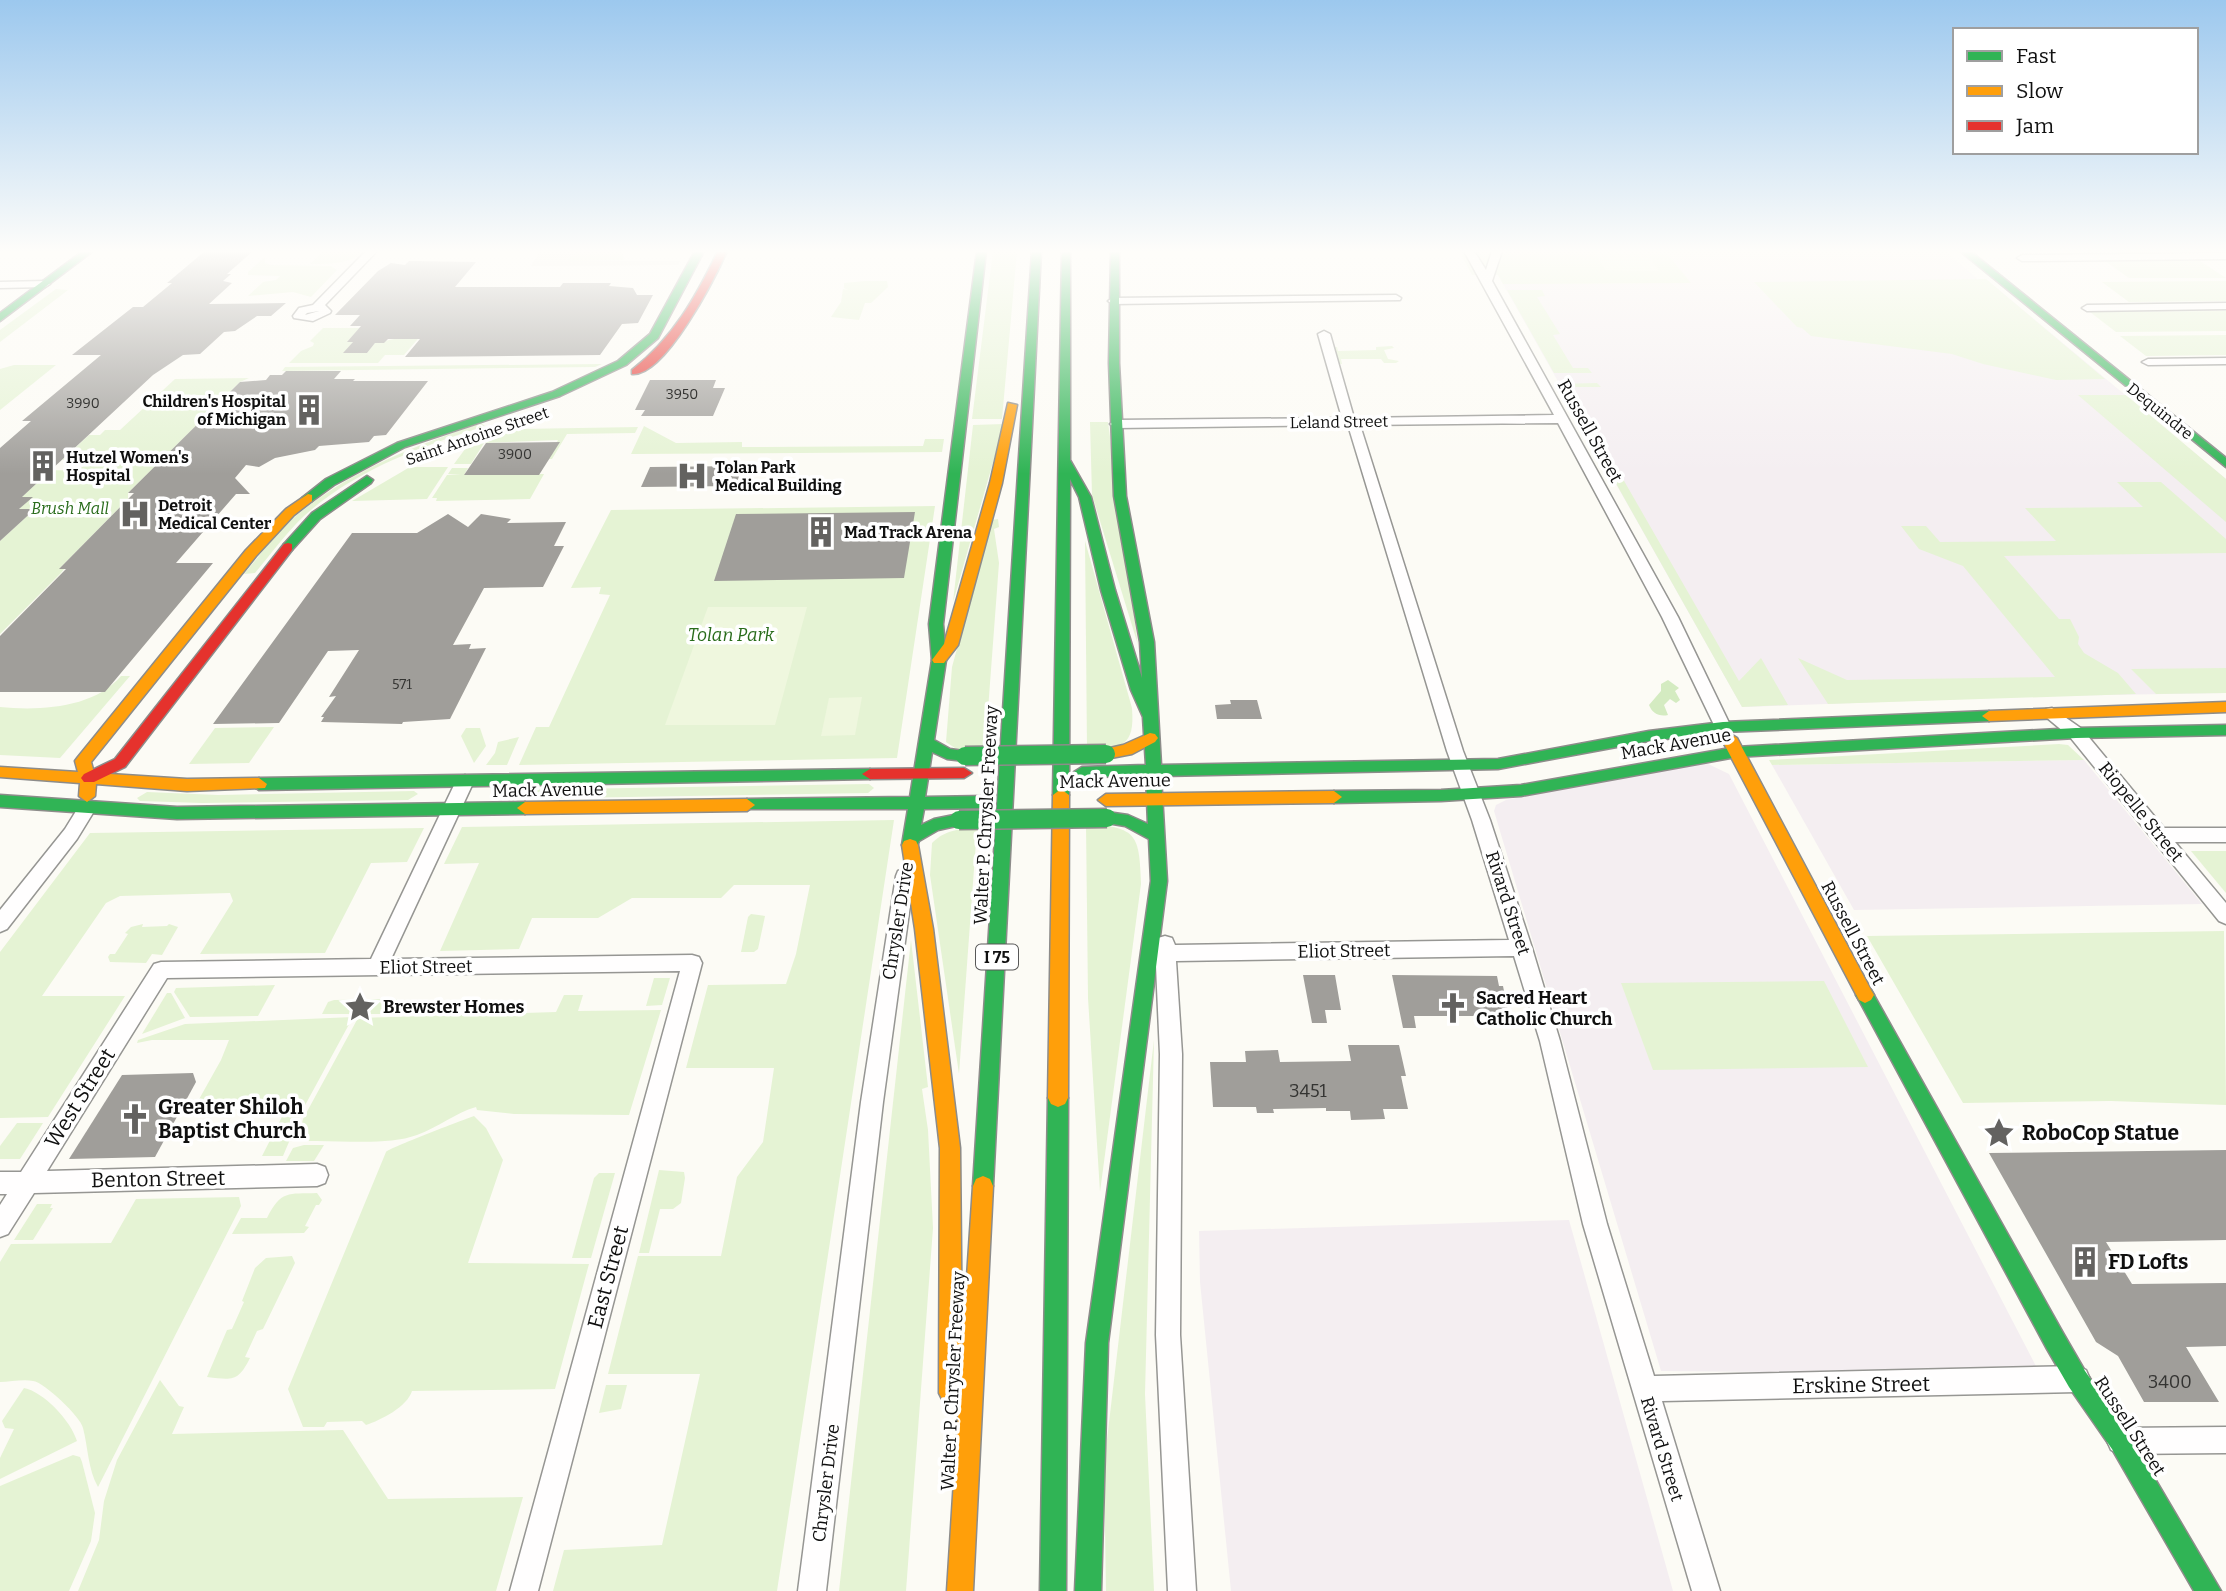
<svg xmlns="http://www.w3.org/2000/svg" width="2226" height="1591" viewBox="0 0 2226 1591" font-family="Bitter,serif">
<rect width="100%" height="100%" fill="#fcfbf5"/>
<g fill="#f4eef1">
<path d="M1665,251H1945L1978,279H1986L2226,479V693L2047,696L1742,707L1503,284L1690,283Z"/>
<path d="M2084,760L2202,904L1854,910L1772,765Z"/>
<path d="M1704,762L1729,774L2039,1372L1833,1377L1767,1372L1661,1371L1494,811L1496,805L1506,800Z"/>
<path d="M1569,1220L1673,1591H1231L1200,1282L1199,1231Z"/>
</g>
<g fill="#e5f3d4">
<path d="M364,251C352,264 328,264 310,264L323,252Z"/>
<path d="M574,251H622L624,260L567,261L570,256L577,255Z"/>
<path d="M993,251H1017L1002,419H972Z"/>
<path d="M1459,251H1665L1691,283L1503,284L1498,275H1472Z"/>
<path d="M265,257V263L271,265L331,266L337,270L311,297L293,292L248,296L263,282L276,280L280,276L248,275V272Z"/>
<path d="M2105,261H2200L2226,278H2129Z"/>
<path d="M1986,279L2105,379L2056,380L1983,364L1952,354L1811,336L1802,328L1797,327L1754,282Z"/>
<path d="M865,281H887L888,287L871,303H865L859,320L831,317L841,302L843,289L848,290L844,288V283Z"/>
<path d="M2226,281V301L2129,302L2102,282Z"/>
<path d="M56,289L68,290L0,342V330Z"/>
<path d="M1507,290H1542L1545,296L1537,297L1560,334L1553,335L1573,368H1588L1592,373H1554Z"/>
<path d="M2226,311V331L2116,332L2090,312Z"/>
<path d="M323,328H395L358,330L348,341L353,342L344,353H367L375,343L423,333L404,355H385L378,363H289L301,351L313,346L314,343L310,341Z"/>
<path d="M2226,335V355L2146,356L2120,336Z"/>
<path d="M1392,346L1394,348L1384,350L1388,359L1399,361L1396,363H1384L1381,359H1341L1342,364H1337L1332,347H1337L1338,351L1376,350V347Z"/>
<path d="M602,364L595,367L282,371L285,367Z"/>
<path d="M14,365H56L0,410V369Z"/>
<path d="M249,378L240,382L128,493V499L60,568L64,569L61,573L0,634V541L35,509H19L32,497H22L51,470C65,470 82,473 89,460H62L89,435H100L105,430H120L175,379Z"/>
<path d="M1597,383L1601,387H1573V392L1739,681L1761,658L1788,705L1742,707L1560,384Z"/>
<path d="M2078,395H2126L2226,479V522Z"/>
<path d="M1090,422H1108L1138,645L1092,495Z"/>
<path d="M481,423L485,426C420,447 355,470 304,516C286,533 271,554 255,573L244,574C259,557 273,536 290,521C346,472 412,447 481,423Z"/>
<path d="M1004,424L953,602L973,425Z"/>
<path d="M644,426L676,443L742,442V447L923,446L925,439H944L942,452L631,454Z"/>
<path d="M638,427L635,433L567,434L552,459H548L558,440L484,443L471,464H454L468,445L519,429Z"/>
<path d="M410,467H448L427,499L352,501Z"/>
<path d="M452,468H468L464,475L544,474L530,499L436,501L437,498H432L447,475L461,474H448Z"/>
<path d="M2117,482H2161L2226,539V553L2004,556L2059,619H2070L2079,637L2078,644L2084,653L2118,673L2136,694L1828,704L1798,658L1847,680L2055,677L1963,566L1919,549L1901,526H1926L1940,542L2056,541L2025,508L2143,507Z"/>
<path d="M935,506L897,758L519,765L536,727H549L610,595L599,594L601,587L571,588L611,510Z"/>
<path d="M998,519L999,527L994,529L999,563L985,750H958L946,742L952,667L992,520Z"/>
<path d="M1085,541L1132,708C1135,747 1122,748 1087,749Z"/>
<path d="M2226,668V693L2156,694L2131,669Z"/>
<path d="M121,676H130L60,758L0,755V707C40,711 94,708 121,676Z"/>
<path d="M274,727L249,763L189,764L215,728Z"/>
<path d="M466,728H480L486,746L474,763L461,736Z"/>
<path d="M519,737L507,765H486L495,753L498,742Z"/>
<path d="M2059,744L2068,745L2084,760L1772,765L1769,760Z"/>
<path d="M869,784L874,788L868,793L506,799L501,794L509,790Z"/>
<path d="M414,791L418,794L408,800L202,803L140,801L137,798L147,792L218,795Z"/>
<path d="M894,820L777,1591H553L564,1550L662,1545L700,1374H608L638,1256H721L737,1177L763,1142L774,1068H686L708,985L786,984L796,954L810,885H734L721,898H632L598,918H532L519,949L440,951L479,863L444,864L462,827Z"/>
<path d="M1086,824C1138,827 1139,835 1141,884L1100,1192L1088,998Z"/>
<path d="M424,828L407,862L371,863L325,953L200,954L233,901L230,893L120,896L106,903L42,996H125L48,1117L0,1118V952L90,833Z"/>
<path d="M977,828L959,1074L930,875L932,843C945,830 959,829 977,828Z"/>
<path d="M2191,851H2226V893Z"/>
<path d="M751,914L765,916L758,949L754,952H741L748,917Z"/>
<path d="M143,924L142,927L167,926L169,924L178,927L162,955L152,954L146,963L110,962L108,957L110,954H115L128,934L125,933L131,927Z"/>
<path d="M2224,931L2226,1105L2111,1101L1963,1103L1867,936Z"/>
<path d="M911,940L928,1087L922,1089L928,1130L933,1228L906,1591H839Z"/>
<path d="M654,978H670L662,1005L646,1006Z"/>
<path d="M1824,981L1868,1067L1653,1070L1621,983Z"/>
<path d="M275,985L258,1016L190,1017L174,992L176,988Z"/>
<path d="M167,993H171L185,1018L142,1034Z"/>
<path d="M564,995H583L578,1011L661,1010L629,1115L514,1114L477,1110L476,1107C455,1113 439,1127 417,1135C387,1146 340,1140 308,1141L298,1138L303,1119L358,1018L556,1012Z"/>
<path d="M397,999L391,1014H322L328,1002L334,1000Z"/>
<path d="M353,1017L303,1109L283,1156H262L286,1109L193,1110L221,1060L229,1040H152L137,1043L138,1040L185,1024Z"/>
<path d="M1154,1040L1145,1394L1154,1591H1106L1104,1465Z"/>
<path d="M474,1116L486,1128L503,1160L468,1263L589,1264L555,1389L412,1391C407,1407 381,1420 366,1425L362,1421L327,1422L324,1427H303L288,1389L386,1152C389,1148 463,1120 474,1116Z"/>
<path d="M17,1123H43L20,1159H0V1146Z"/>
<path d="M304,1145H324L314,1161H286L293,1148Z"/>
<path d="M659,1170L684,1172L685,1178L681,1203L673,1209H660L649,1253H639Z"/>
<path d="M599,1173H615L591,1258H572L594,1178Z"/>
<path d="M317,1193L322,1200L319,1205H316L305,1226L309,1227L304,1233L232,1234L241,1218H267C281,1190 288,1194 317,1193Z"/>
<path d="M239,1197L241,1206L98,1487C88,1470 88,1447 83,1428C81,1417 44,1382 33,1381C23,1379 10,1382 0,1382V1262L11,1244L111,1243L136,1199Z"/>
<path d="M37,1204H52L50,1208H53L33,1240H14Z"/>
<path d="M292,1256L295,1263L263,1329L257,1331L245,1357L250,1358C238,1382 233,1380 207,1377L227,1330L232,1329L244,1302L242,1301L255,1268L266,1258Z"/>
<path d="M160,1380L179,1406L184,1407L172,1434L343,1430L388,1499L523,1497L496,1591H78L99,1540L104,1501L117,1460Z"/>
<path d="M606,1385H627L621,1409L599,1413Z"/>
<path d="M24,1388C44,1392 71,1421 77,1441L0,1479V1458L14,1429L5,1428L2,1421Z"/>
<path d="M73,1455L80,1457L82,1462L95,1513L91,1541L69,1591H0V1486Z"/>
</g>
<path fill="#d4ebc1" d="M1668,680L1679,688L1675,691L1680,700L1676,703L1670,699L1664,705L1668,715C1659,717 1652,713 1649,705L1661,691V684Z"/>
<g fill="#eff7de">
<path d="M1594,251H1645L1659,271L1605,270Z"/>
<path d="M708,607H807L775,725H665Z"/>
<path d="M862,697L855,735L821,736L829,698Z"/>
</g>
<path fill="#edeae0" d="M540,251L578,253L570,256L568,261H680L678,265L531,266Z"/>
<g fill="#a09e9a">
<path d="M205,251H253L227,274H231L223,281L232,283L209,304L286,303L271,316H257L235,331L224,332L200,354L183,355L153,375L22,497H33L19,509H35L0,541V448L31,421H22L101,355H72L133,307H143L172,283H167Z"/>
<path d="M409,261L476,262L455,287H560L563,283H611L609,286L633,288L637,295H653L638,323L622,324L600,355L405,357L420,339H388L384,343H375L367,353H343L353,342H347L361,326H350L360,315H335L378,271L391,263L405,265Z"/>
<path d="M286,371H341L334,379H355L353,381H428L386,435L374,436L369,442L319,446L315,450L275,458L259,467L246,465L235,478L250,494H236L176,563H213L105,692H0V636L66,569H59L134,493H128L240,382L266,380L270,375H282Z"/>
<path d="M650,380H716L713,388H725L713,416H641L645,410H635Z"/>
<path d="M560,442L539,475H464L486,443Z"/>
<path d="M742,466L736,486L641,487L650,467Z"/>
<path d="M915,512L904,578L714,581L736,514Z"/>
<path d="M448,514L468,527L481,514L511,519L507,523L566,522L554,546H564L543,587L484,588L453,645L471,644L469,649L486,648L450,719L403,722L402,724L321,722L324,717H321L336,696L329,697L359,650L328,651L279,723L213,724L352,533H417Z"/>
<path d="M1230,700H1257L1262,719H1217L1215,705L1231,704Z"/>
<path d="M1303,975H1335L1341,1010H1325L1327,1023H1312Z"/>
<path d="M1392,975L1497,976L1499,986H1503L1509,1016H1414L1416,1028H1403Z"/>
<path d="M1348,1045H1399L1406,1076H1401L1408,1109H1383L1385,1119L1351,1120L1350,1111H1326V1108L1273,1109L1274,1113H1257L1256,1107H1213L1210,1062H1246L1245,1051L1278,1050L1280,1062L1351,1061Z"/>
<path d="M193,1073L196,1082L155,1157L69,1159L122,1075Z"/>
<path d="M2226,1150V1240L2106,1242L2132,1284L2226,1283V1346L2186,1347L2219,1402H2144L2118,1356L2096,1342L1989,1153Z"/>
</g>
<g fill="none" stroke-linecap="round" stroke-linejoin="round">
<defs>
<g id="street">
<path d="M366,251H377L325,305L331,311L330,313L313,321L294,318L293,316L299,308L313,305ZM319,311L305,315L307,313Z"/>
<path d="M1464,251H1474L1486,270L1492,251H1502L1492,281L1678,617L1731,727L1723,733L1715,727L1662,617L1558,423L1360,425L1463,751L1490,820L1532,948L1560,1041L1607,1224L1654,1376L2077,1366L2086,1370L2090,1379L2086,1388L2077,1392L1662,1401L1720,1591H1692L1583,1224L1540,1041L1514,956L1176,961L1182,1054L1180,1335L1196,1591H1168L1156,1335L1160,1054L1155,944L1158,938L1165,936L1172,938L1175,945L1509,940L1472,820L1447,751L1348,425L1116,428L1110,424L1116,420L1342,418L1318,334L1324,331L1330,334L1354,418L1554,415Z"/>
<path d="M2226,253V259L2022,261L2017,258L2022,255Z"/>
<path d="M0,282L45,281L50,284L45,287L0,288Z"/>
<path d="M1396,295L1401,298L1400,300L1113,304L1108,301L1113,298Z"/>
<path d="M2226,303V309L2087,311L2082,308L2087,305Z"/>
<path d="M2226,358V364L2148,365L2142,362L2148,359Z"/>
<path d="M2052,708L2082,729L2164,828H2226V842H2175L2226,903V924L2219,921L2070,737L2046,717L2044,713L2046,709Z"/>
<path d="M465,775L474,781L391,959L692,955L699,957L702,963L538,1591H510L680,971L167,978L47,1171L317,1164L325,1167L328,1175L325,1183L317,1186L34,1193L8,1234L0,1237V1205L7,1194H0V1172H21L154,964L161,962L371,959L456,781Z"/>
<path d="M87,802L93,803L96,808L77,839L7,929L0,932V910L65,829L81,803Z"/>
<path d="M905,869L912,871L914,876L883,1102L826,1591H798L861,1102L896,876L898,871Z"/>
<path d="M2226,1427V1453L2120,1454L2111,1450L2107,1441L2111,1432L2120,1428Z"/>
</g>
<g id="fast">
<path d="M83,251H93L0,321V313Z"/>
<path d="M695,251H704L658,338L626,365L560,396L405,447L334,485L312,501H304L302,498L326,479L397,443L552,392L618,361L650,334Z"/>
<path d="M977,251H986L943,624L946,660L934,740L950,749L970,752L973,756L965,761L947,759L932,752L925,797L987,796L995,802L987,808L924,809L921,825L934,819L959,814L967,820L965,824L938,830L919,841L916,849H904L902,845L908,809H741L739,805L747,799L910,797L932,660L929,624Z"/>
<path d="M1032,251H1041L993,1186L990,1193L983,1196L976,1193L973,1186Z"/>
<path d="M1062,251H1070V460L1091,497L1115,590L1142,678L1140,642L1114,496L1109,363L1111,251H1119V363L1126,496L1154,642L1161,765L1498,759L1649,731L1723,722L1989,711L1996,716L1989,721L1723,732L1649,741L1498,769L1161,776L1167,881L1108,1343L1101,1591H1075L1086,1343L1151,881L1149,839L1125,826L1101,822L1099,818L1107,812L1128,815L1148,824L1146,776L1082,777L1074,772L1082,767L1146,765L1143,717L1131,690L1101,590L1079,497L1070,479L1069,795L1061,801L1053,795Z"/>
<path d="M1960,251H1970L2226,458V467Z"/>
<path d="M367,476L373,480L371,483L320,519L292,550H284V544L312,513Z"/>
<path d="M2226,725V735L2076,738L1736,757L1521,796L1441,801L1334,803L1326,797L1334,791L1441,790L1521,785L1736,747L2076,728Z"/>
<path d="M870,769L878,774L870,779L259,790L251,784L259,778Z"/>
<path d="M0,795L177,807L525,802L533,808L525,814L177,819L0,807Z"/>
<path d="M1865,987L1871,990L2063,1333L2085,1371L2128,1433L2221,1591H2194L2112,1449L2069,1387L2047,1349L1859,1000L1856,995L1859,990Z"/>
<path d="M1058,1089L1065,1092L1068,1098L1066,1591H1040L1048,1098L1051,1092Z"/>
</g>
<g id="slow">
<path d="M1008,403L1017,405L1002,483L958,645L944,663H934L932,660L944,644L990,483Z"/>
<path d="M308,494L312,495V501L294,515L256,556L91,762L94,773L187,779L259,778L267,784L265,788L187,791L96,784L95,796L87,802L79,796L80,783L0,777V767L78,772L75,761L78,757L246,550L286,509Z"/>
<path d="M2226,702V712L1989,721L1982,716L1989,711Z"/>
<path d="M1150,733L1155,734L1158,738L1155,742L1132,754L1106,759L1098,754L1101,750L1123,745Z"/>
<path d="M1729,733L1737,738L1871,990L1874,995L1871,1000L1865,1003L1859,1000L1721,738Z"/>
<path d="M1061,789L1069,795L1068,1098L1065,1104L1058,1107L1051,1104L1048,1098L1053,795Z"/>
<path d="M1334,791L1342,797L1334,803L1106,806L1098,800L1106,794Z"/>
<path d="M747,799L755,805L747,811L525,814L517,808L525,802Z"/>
<path d="M910,839L916,841L918,845L933,929L960,1148L962,1353L973,1186L976,1179L983,1176L990,1179L993,1186L973,1591H947L959,1401L951,1405L943,1401L939,1393L940,1148L915,929L902,845L904,841Z"/>
</g>
<g id="jam">
<path d="M718,251H727C715,278 665,377 632,374V370C673,338 696,297 718,251Z"/>
<path d="M288,543L292,544V550L125,767L94,782H84L81,778L84,774L115,759L284,544Z"/>
<path d="M964,768L972,773L964,778L870,779L862,774L870,769Z"/>
</g>
</defs>
<use href="#street" stroke="#969693" stroke-width="3"/>
<use href="#fast" stroke="#8d8c8a" stroke-width="3"/>
<use href="#slow" stroke="#8d8c8a" stroke-width="3"/>
<use href="#jam" stroke="#8d8c8a" stroke-width="3"/>
<use href="#street" fill="#fffefe" fill-rule="evenodd"/>
<use href="#fast" fill="#30b455" fill-rule="evenodd"/>
<use href="#slow" fill="#ff9f0a" fill-rule="evenodd"/>
<use href="#jam" fill="#e5322d" fill-rule="evenodd"/>
<defs>
<g id="fast-bridge">
<path d="M965,756L1106,754"/>
<path d="M959,820L1107,818"/>
</g>
</defs>
<use href="#fast-bridge" stroke="#8d8c8a" stroke-width="21" stroke-linecap="butt"/>
<use href="#fast-bridge" stroke="#30b455" stroke-width="18"/>
</g>
<linearGradient id="sky" x2="0" y2="1"><stop stop-color="#9cc8ee"/><stop offset="0.53" stop-color="#fefdfa"/><stop offset="1" stop-color="#fefdfa" stop-opacity="0"/></linearGradient>
<rect width="2226" height="474" fill="url(#sky)"/>
<defs>
<symbol id="building-bare" viewBox="-9 -9 18 18"><path d="M-4-6H4V6H1V3H-1V6H-4ZM-2.5-4.3h1.7v1.8h-1.7ZM.8-4.3h1.7v1.8H.8ZM-2.5-1h1.7V.8h-1.7ZM.8-1h1.7V.8H.8Z" fill="#636260" stroke="#fff" stroke-width="2.5" paint-order="stroke"/></symbol>
<symbol id="hospital-bare" viewBox="-9 -9 18 18"><path d="M-5-5h3v3.5h4V-5h3V5h-3V1.5h-4V5h-3Z" fill="#636260" stroke="#fff" stroke-width="2.5" paint-order="stroke"/></symbol>
<symbol id="sight-bare" viewBox="-9 -9 18 18"><path d="M0-6L1.8-2.2L6-1.7L2.9 1.2L3.7 5.4L0 3.3L-3.7 5.4L-2.9 1.2L-6-1.7L-1.8-2.2Z" fill="#636260" stroke="#fff" stroke-width="2.5" paint-order="stroke"/></symbol>
<symbol id="church-bare" viewBox="-9 -9 18 18"><path d="M-1.2-6h2.4v3.5h3.3v2.4h-3.3V6h-2.4V-.1h-3.3v-2.4h3.3Z" fill="#636260" stroke="#fff" stroke-width="2.5" paint-order="stroke"/></symbol>
</defs>
<g fill-rule="evenodd">
<use href="#building-bare" x="287" y="388" width="44" height="44"/>
<use href="#building-bare" x="21" y="444" width="44" height="44"/>
<use href="#hospital-bare" x="670" y="454" width="44" height="44"/>
<use href="#hospital-bare" x="113" y="492" width="44" height="44"/>
<use href="#building-bare" x="799" y="510" width="44" height="44"/>
<use href="#sight-bare" x="338" y="985" width="44" height="44"/>
<use href="#church-bare" x="1431" y="986" width="44" height="44"/>
<use href="#church-bare" x="113" y="1097" width="44" height="44"/>
<use href="#sight-bare" x="1977" y="1111" width="44" height="44"/>
<use href="#building-bare" x="2063" y="1240" width="44" height="44"/>
</g>
<g text-anchor="middle" dominant-baseline="central" stroke-width="7" stroke-linejoin="round" paint-order="stroke">
<g font-size="14" fill="#343432">
<text x="682" y="394">3950</text>
<text x="83" y="403">3990</text>
<text x="515" y="454">3900</text>
<text x="402" y="684">571</text>
</g>
<g font-size="16" font-weight="bold" fill="#101010" stroke="#fff" text-anchor="start">
<text x="286" y="401" text-anchor="end">Children's Hospital<tspan x="286" dy="18">of Michigan</tspan></text>
<text x="66" y="457">Hutzel Women's<tspan x="66" dy="18">Hospital</tspan></text>
<text x="715" y="467">Tolan Park<tspan x="715" dy="18">Medical Building</tspan></text>
<text x="158" y="505">Detroit<tspan x="158" dy="18">Medical Center</tspan></text>
<text x="844" y="532">Mad Track Arena</text>
</g>
<g font-size="16" fill="#101010" stroke="#fff">
<text transform="translate(2160 411) rotate(39)">Dequindre</text>
<text transform="translate(1339 422) rotate(-1)">Leland Street</text>
<text transform="translate(477 436) rotate(-19)">Saint Antoine Street</text>
</g>
<g font-size="16" font-style="italic" fill="#296c1b" stroke="#fff">
<text x="70" y="508">Brush Mall</text>
</g>
<rect fill="#fff" stroke="#585858" stroke-width="2" x="976" y="944.5" width="42" height="25" rx="5"/>
<g font-size="16" font-weight="bold" fill="#101010">
<text x="997" y="957">I 75</text>
</g>
<g font-size="18" fill="#101010" stroke="#fff">
<text transform="translate(1590 431) rotate(61)">Russell Street</text>
<text transform="translate(1676 744) rotate(-10)">Mack Avenue</text>
<text transform="translate(1115 781) rotate(-1)">Mack Avenue</text>
<text transform="translate(548 790) rotate(-1)">Mack Avenue</text>
<text transform="translate(2141 812) rotate(51)">Riopelle Street</text>
<text transform="translate(986 815) rotate(-87)">Walter P. Chrysler Freeway</text>
<text transform="translate(1508 903) rotate(72)">Rivard Street</text>
<text transform="translate(898 921) rotate(-81)">Chrysler Drive</text>
<text transform="translate(1853 933) rotate(62)">Russell Street</text>
<text transform="translate(1344 951) rotate(-1)">Eliot Street</text>
<text transform="translate(426 967) rotate(-1)">Eliot Street</text>
<text transform="translate(953 1381) rotate(-87)">Walter P. Chrysler Freeway</text>
<text transform="translate(2130 1426) rotate(57)">Russell Street</text>
<text transform="translate(1662 1449) rotate(73)">Rivard Street</text>
<text transform="translate(826 1483) rotate(-83)">Chrysler Drive</text>
</g>
<g font-size="18" font-style="italic" fill="#296c1b" stroke="#fff">
<text x="731" y="635">Tolan Park</text>
</g>
<g font-size="18" font-weight="bold" fill="#101010" stroke="#fff" text-anchor="start">
<text x="1476" y="998">Sacred Heart<tspan x="1476" dy="21">Catholic Church</tspan></text>
<text x="383" y="1007">Brewster Homes</text>
</g>
<g font-size="18" fill="#343432">
<text x="1308" y="1091">3451</text>
<text x="2170" y="1382">3400</text>
</g>
<g font-size="21" fill="#101010" stroke="#fff">
<text transform="translate(80 1098) rotate(-58)">West Street</text>
<text transform="translate(158 1179) rotate(-1)">Benton Street</text>
<text transform="translate(608 1277) rotate(-75)">East Street</text>
<text transform="translate(1861 1385) rotate(-1)">Erskine Street</text>
</g>
<g font-size="21" font-weight="bold" fill="#101010" stroke="#fff" text-anchor="start">
<text x="158" y="1107">Greater Shiloh<tspan x="158" dy="24">Baptist Church</tspan></text>
<text x="2022" y="1133">RoboCop Statue</text>
<text x="2108" y="1262">FD Lofts</text>
</g>
</g>
<rect x="1953" y="28" width="245" height="126" fill="#ffffff" stroke="#9f9f9f" stroke-width="2"/>
<rect x="1967" y="51" width="35" height="10" fill="#30b455" stroke="#9f9f9f" stroke-width="2"/>
<text x="2016" y="63" font-size="21" fill="#101010">Fast</text>
<rect x="1967" y="86" width="35" height="10" fill="#ff9f0a" stroke="#9f9f9f" stroke-width="2"/>
<text x="2016" y="98" font-size="21" fill="#101010">Slow</text>
<rect x="1967" y="121" width="35" height="10" fill="#e5322d" stroke="#9f9f9f" stroke-width="2"/>
<text x="2016" y="133" font-size="21" fill="#101010">Jam</text>
</svg>
